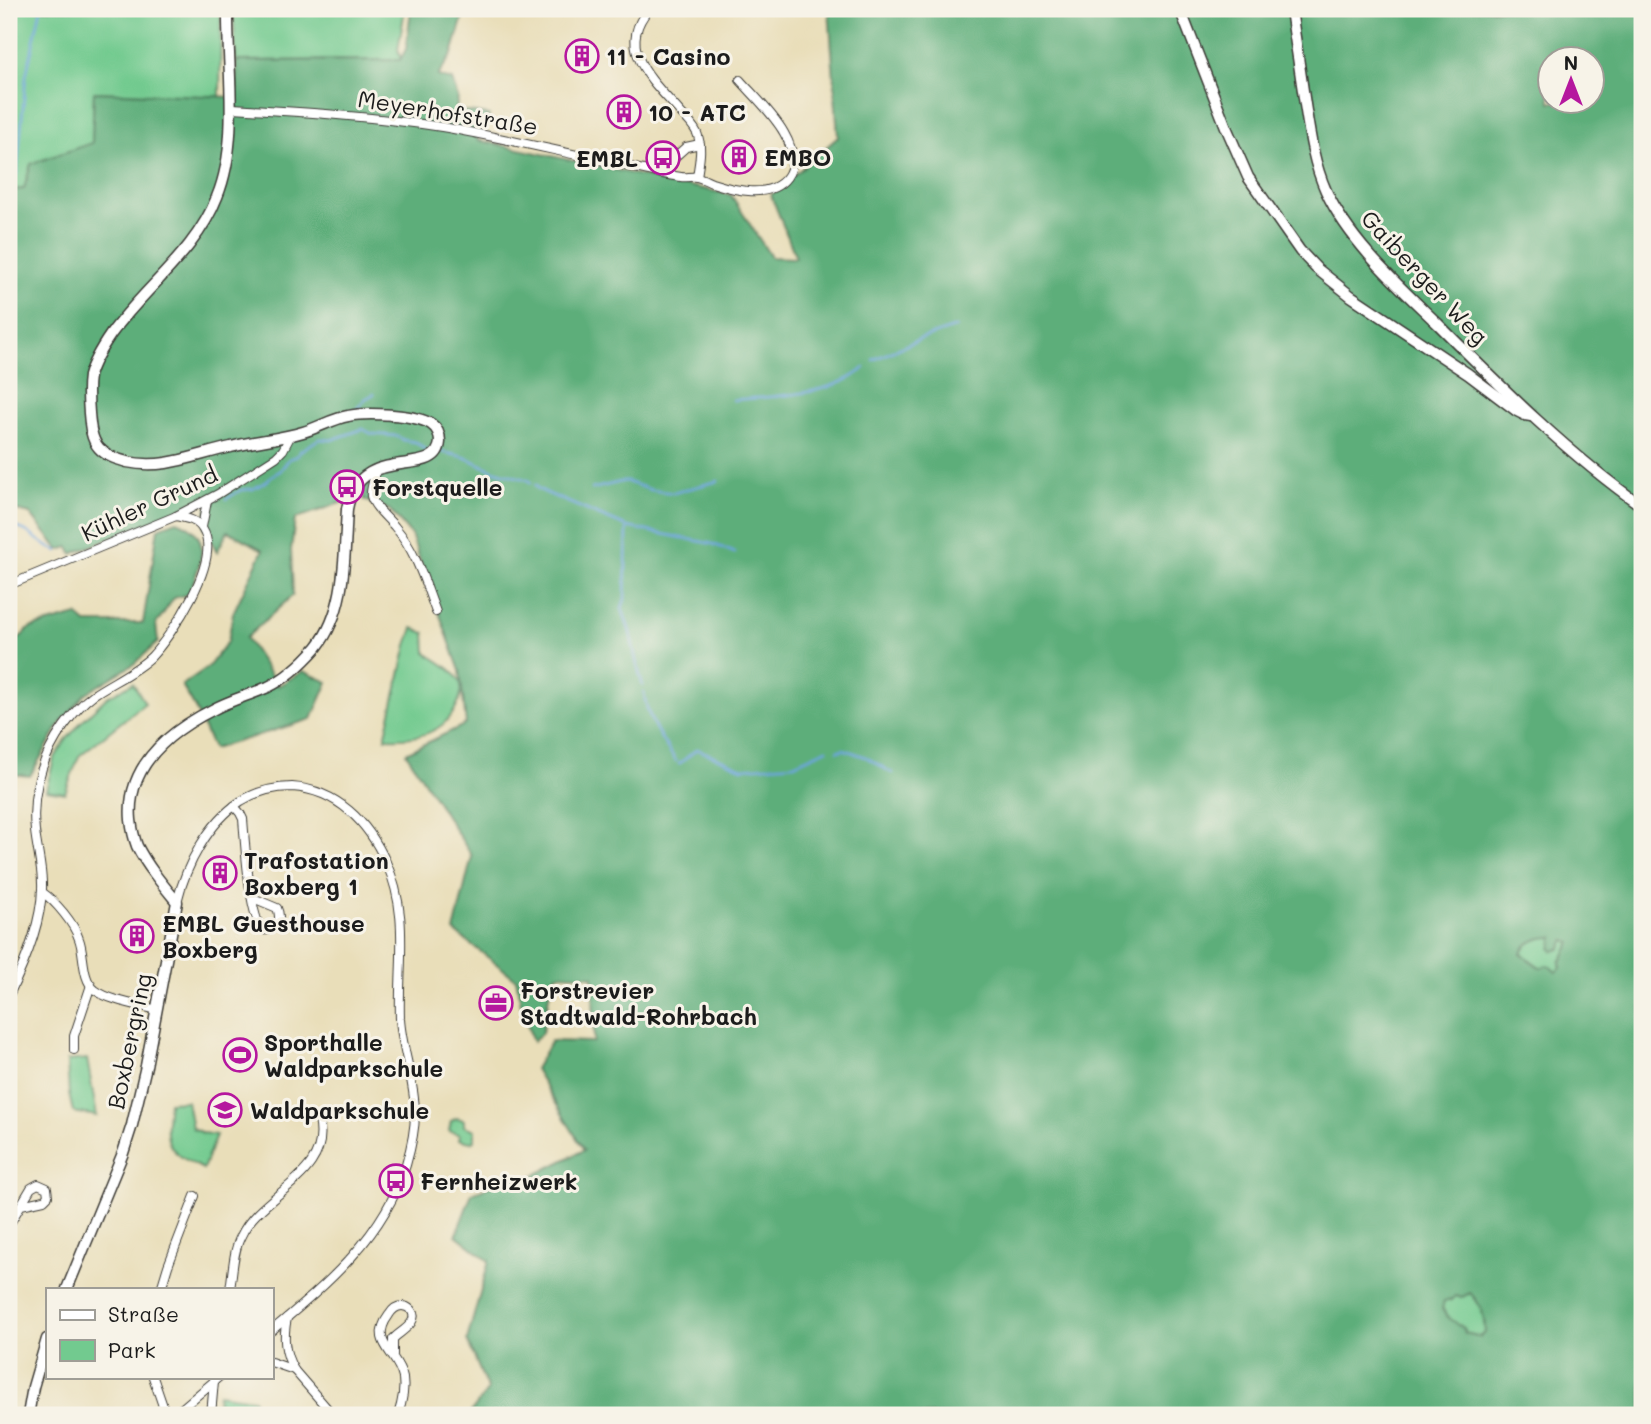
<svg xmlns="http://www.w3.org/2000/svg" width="1651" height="1424" viewBox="0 0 1651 1424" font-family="Mali,sans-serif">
<rect width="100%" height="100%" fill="#f7f3e8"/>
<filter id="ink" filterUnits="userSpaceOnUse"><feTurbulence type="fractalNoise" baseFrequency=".0143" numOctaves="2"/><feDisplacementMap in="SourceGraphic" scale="14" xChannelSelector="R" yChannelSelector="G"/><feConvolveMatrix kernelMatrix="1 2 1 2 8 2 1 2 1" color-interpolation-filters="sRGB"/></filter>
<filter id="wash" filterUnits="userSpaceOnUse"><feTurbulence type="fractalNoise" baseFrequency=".00686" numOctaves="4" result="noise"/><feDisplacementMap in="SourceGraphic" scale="28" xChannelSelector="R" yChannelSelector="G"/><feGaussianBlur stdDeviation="1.57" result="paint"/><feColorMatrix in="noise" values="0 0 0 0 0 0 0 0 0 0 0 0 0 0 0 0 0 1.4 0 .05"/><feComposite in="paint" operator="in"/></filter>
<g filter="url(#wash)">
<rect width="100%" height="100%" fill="#e9deb9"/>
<g fill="#72ca8f" stroke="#477356" stroke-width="2">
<path d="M9,9H221L220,97L94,92L92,143L31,164L24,189L9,190Z"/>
<path d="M233,9H405L398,50L401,60L236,61Z"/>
<path d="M413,628L425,633L426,653C437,661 454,669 460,682C463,688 461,696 458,703C446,734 415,740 385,738L407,645Z"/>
<path d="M133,683L145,703L79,756L65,793L46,790L54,759L66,740L82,721L107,697Z"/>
<path d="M1554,936L1572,942L1560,962L1561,968L1556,972L1541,968L1521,953C1527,940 1541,937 1554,936Z"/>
<path d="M87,1059L97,1116L73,1112L69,1094L67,1061Z"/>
<path d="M187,1101L192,1128L203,1133L216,1135L203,1169C164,1150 164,1143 169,1102Z"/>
<path d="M457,1118L464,1120V1126L475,1130V1140L470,1142L459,1139L460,1135L449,1131L451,1121Z"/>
<path d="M1470,1293C1482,1305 1484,1316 1485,1333L1480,1337C1461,1333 1453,1324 1442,1308L1444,1302L1455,1296L1462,1297Z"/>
<path d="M218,1394L254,1399L253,1415H216Z"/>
</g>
<g fill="#5dae7a" stroke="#3c654b" stroke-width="2" fill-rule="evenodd">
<path d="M411,9H488L463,17L452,54L438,76L452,80L458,98L456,110L489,115L487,124L479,127L477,140L731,195L771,257L796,258L771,195L838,137L829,9H1642V1415H469L488,1390L467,1340L489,1261L456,1235L472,1193L514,1176L519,1183L584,1150L535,1069L551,1041L594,1042L593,976L557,974L552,980L542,1033L533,1042L522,1009L516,979L454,931L472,856L406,753L466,724L460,671L411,535L390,510L364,500V483L343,502L295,519L291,550L293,595L246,638L278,686L303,671L328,682L312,719L213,749L195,708L182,685L208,667L228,641L233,613L263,550L228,531L217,552L204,526L208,502L190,506L72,554L69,547L59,550L30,514L9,509V190L24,189L31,164L92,143L94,92L237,97L236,61L400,60L406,49ZM1550,60H1592V102H1550ZM1554,937L1551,949L1554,951L1560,949L1565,940L1571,942L1560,963L1561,968L1556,972L1548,965L1541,968L1521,954C1526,940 1541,937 1554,937ZM1470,1293C1482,1305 1485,1316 1485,1333L1480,1337L1465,1333L1463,1327L1448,1318L1442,1309L1444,1302L1451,1300L1455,1296L1462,1297Z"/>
<path d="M177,521C216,535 199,565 189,594L174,598L156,624L158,642L134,664L85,694L60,724L30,776L9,774V648L30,628L77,615L86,623H143L158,528Z"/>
</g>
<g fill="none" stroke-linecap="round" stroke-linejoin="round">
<g stroke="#6da5dc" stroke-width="2.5">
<path d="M9,193L17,172L26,76L41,9"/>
<path d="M873,360L920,339L957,327"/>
<path d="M733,400C774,396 833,396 864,368"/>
<path d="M356,410L365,399L374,394"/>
<path d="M9,433L14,466L9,481"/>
<path d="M442,452L464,457L493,470L528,480L531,483"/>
<path d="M535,485L538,489L551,495L627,527L713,544L735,553"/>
<path d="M592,489L625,481L651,490L673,493L718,481"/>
<path d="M226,499L241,490L253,489L267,481L271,476L280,471L289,459L297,456L300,451L319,439L331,440L363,429L372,434L397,436L403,440L416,442L425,450L432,451"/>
<path d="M9,524L26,531L48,547L58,551"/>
<path d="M627,527L625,599L622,608L630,632L637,665L643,686"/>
<path d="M644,692C646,718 662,740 676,761"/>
<path d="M838,751L843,749L866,757L892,773"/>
<path d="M679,764L697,749L742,768L794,764L827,749"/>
</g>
</g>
</g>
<g filter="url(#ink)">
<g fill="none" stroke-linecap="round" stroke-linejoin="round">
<defs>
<g id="minor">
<path d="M649,9C614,49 654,82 680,112C686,118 693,125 697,133C703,148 699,162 697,177"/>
<path d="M231,108C301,112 372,116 442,127C500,137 556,151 614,163C636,168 658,174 681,177C686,178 692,176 697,177C702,178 707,181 712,183C734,190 770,200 787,177C809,145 759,102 740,80"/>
<path d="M657,173L686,147L700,144"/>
<path d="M377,469C375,477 370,488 371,496C374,508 388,518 395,527C416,551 425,583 436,612"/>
<path d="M202,527L207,501"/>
<path d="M9,585L176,516L218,494L276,457L283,450L291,435"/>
<path d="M234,806L240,813L243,819C245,841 249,918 263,930C277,932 282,919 277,908L253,898"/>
<path d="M42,892C55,901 74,923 79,939C85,954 81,979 95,990C110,1001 139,1005 157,1010"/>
<path d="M177,902C186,865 208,823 241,801C256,792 274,787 292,787C337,790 368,822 386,862C410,915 398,963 400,1019C402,1050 415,1081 415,1113C415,1131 411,1148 406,1165C384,1237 327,1284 271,1331"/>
<path d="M9,995C25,963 41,925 42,889C43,870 37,850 35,831C31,793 42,757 64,726C72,715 82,703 93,695C112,682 134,673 151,657C172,635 222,560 203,530C198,520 186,518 176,516"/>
<path d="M74,1050V1036L91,985"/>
<path d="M9,1225L31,1188L38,1184L47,1188L48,1196L44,1200L21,1205"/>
<path d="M161,1289L168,1266L195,1196"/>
<path d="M230,1289C233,1272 233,1251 241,1236C261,1192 332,1177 319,1120"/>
<path d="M287,1318C283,1337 284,1353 294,1370L333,1415"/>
<path d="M393,1355V1339C399,1332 421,1322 411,1310C409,1308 405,1306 402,1306C396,1306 392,1310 389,1315C368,1343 398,1352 403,1378C405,1391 402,1403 398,1415"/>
<path d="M271,1362L294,1370"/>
<path d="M153,1377L166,1415"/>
<path d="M174,1415L219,1377"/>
<path d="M211,1415L214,1381"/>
</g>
<g id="tertiary">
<path d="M1180,9L1226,127L1248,177L1300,251L1316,268L1351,296L1468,374L1517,411L1525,415L1531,416"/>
<path d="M1291,9C1295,39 1300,69 1304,98C1309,130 1313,162 1326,191C1350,243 1399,286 1439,325C1503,389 1568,454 1642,506"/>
<path d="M67,1289L123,1153L132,1125L146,1066L177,902C163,885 147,866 137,846C134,838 132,829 131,820C126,766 170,731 214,709C231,700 250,695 268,687C287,678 303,663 317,647C347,609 344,555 347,509C359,441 437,481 440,442C440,435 437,428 431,424C415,414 366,412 348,416C332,419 318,428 303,432C280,439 254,441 231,447C194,455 165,470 127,462C117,459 106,456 99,448C91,439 90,425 89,413C88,401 87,389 89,376C93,361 102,347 111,334C145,287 196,252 217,197C240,141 227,69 228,9"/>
<path d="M28,1415L33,1387L47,1339"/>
</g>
</defs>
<use href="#minor" stroke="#3b3934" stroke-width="10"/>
<use href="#tertiary" stroke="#3b3934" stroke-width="13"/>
<use href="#minor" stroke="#fff" stroke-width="8"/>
<use href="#tertiary" stroke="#fff" stroke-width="10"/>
</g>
</g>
<defs>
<symbol id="building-ring" viewBox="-11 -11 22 22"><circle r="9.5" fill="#f7f3e8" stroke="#b5179e" stroke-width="1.5"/><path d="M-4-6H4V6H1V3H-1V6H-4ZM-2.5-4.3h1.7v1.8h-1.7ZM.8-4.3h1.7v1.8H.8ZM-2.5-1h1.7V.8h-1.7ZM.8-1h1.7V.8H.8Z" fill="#b5179e"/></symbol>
<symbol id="bus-ring" viewBox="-11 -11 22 22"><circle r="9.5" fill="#f7f3e8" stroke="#b5179e" stroke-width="1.5"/><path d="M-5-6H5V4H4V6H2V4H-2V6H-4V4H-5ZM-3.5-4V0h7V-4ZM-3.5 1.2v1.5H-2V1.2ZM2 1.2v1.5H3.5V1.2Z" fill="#b5179e"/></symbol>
<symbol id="office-ring" viewBox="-11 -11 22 22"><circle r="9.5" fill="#f7f3e8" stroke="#b5179e" stroke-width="1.5"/><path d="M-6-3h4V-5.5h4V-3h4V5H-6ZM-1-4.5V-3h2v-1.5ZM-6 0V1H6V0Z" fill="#b5179e"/></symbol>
<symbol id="stadium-ring" viewBox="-11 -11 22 22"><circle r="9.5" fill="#f7f3e8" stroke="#b5179e" stroke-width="1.5"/><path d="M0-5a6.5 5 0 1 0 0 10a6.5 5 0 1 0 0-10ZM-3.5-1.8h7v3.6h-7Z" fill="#b5179e"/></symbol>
<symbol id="school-ring" viewBox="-11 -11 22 22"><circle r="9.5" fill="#f7f3e8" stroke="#b5179e" stroke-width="1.5"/><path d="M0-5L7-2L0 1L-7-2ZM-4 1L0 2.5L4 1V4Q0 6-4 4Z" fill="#b5179e"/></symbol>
</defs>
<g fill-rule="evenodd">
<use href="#building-ring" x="563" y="37" width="38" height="38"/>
<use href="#building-ring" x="605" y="93" width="38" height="38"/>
<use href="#building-ring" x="720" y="138" width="38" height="38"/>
<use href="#bus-ring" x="644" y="139" width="38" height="38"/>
<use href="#bus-ring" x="328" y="468" width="38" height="38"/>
<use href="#building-ring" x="201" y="854" width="38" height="38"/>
<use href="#building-ring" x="118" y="917" width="38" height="38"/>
<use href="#office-ring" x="477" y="984" width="38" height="38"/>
<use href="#stadium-ring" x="221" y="1036" width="38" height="38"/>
<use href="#school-ring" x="206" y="1091" width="38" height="38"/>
<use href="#bus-ring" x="377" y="1162" width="38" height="38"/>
</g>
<g text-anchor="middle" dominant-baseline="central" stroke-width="6" stroke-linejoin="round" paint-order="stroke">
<g font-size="23" font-weight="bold" fill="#1c1c1c" stroke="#f7f3e8" text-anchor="start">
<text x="606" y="56">11 - Casino</text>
<text x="648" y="112">10 - ATC</text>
<text x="764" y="157">EMBO</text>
<text x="638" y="158" text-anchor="end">EMBL</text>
<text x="372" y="487">Forstquelle</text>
<text x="244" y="860">Trafostation<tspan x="244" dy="26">Boxberg 1</tspan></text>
<text x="162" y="923">EMBL Guesthouse<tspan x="162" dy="26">Boxberg</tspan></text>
<text x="520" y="990">Forstrevier<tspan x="520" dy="26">Stadtwald-Rohrbach</tspan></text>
<text x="264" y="1042">Sporthalle<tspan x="264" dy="26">Waldparkschule</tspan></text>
<text x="250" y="1110">Waldparkschule</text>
<text x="420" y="1181">Fernheizwerk</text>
</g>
<g font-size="23" fill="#1c1c1c" stroke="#f7f3e8">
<text transform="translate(448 112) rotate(9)">Meyerhofstraße</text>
<text transform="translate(1425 277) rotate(47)">Gaiberger Weg</text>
<text transform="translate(149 503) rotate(-25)">Kühler Grund</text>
<text transform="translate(129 1041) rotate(-78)">Boxbergring</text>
</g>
</g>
<rect width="1651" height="1424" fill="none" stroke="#f7f3e8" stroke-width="35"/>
<rect x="46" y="1288" width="228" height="91" fill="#f7f3e8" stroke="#9f9d96" stroke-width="2"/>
<rect x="60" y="1310" width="35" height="10" fill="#ffffff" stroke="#9f9d96" stroke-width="2"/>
<text x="108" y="1322" font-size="21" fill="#1c1c1c">Straße</text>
<rect x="60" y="1340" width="35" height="21" fill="#72ca8f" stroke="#9f9d96" stroke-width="2"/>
<text x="108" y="1358" font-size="21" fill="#1c1c1c">Park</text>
<g transform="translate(1571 80)"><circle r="33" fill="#f7f3e8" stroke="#9f9d96" stroke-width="2"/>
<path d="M0-5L12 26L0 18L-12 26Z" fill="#b5179e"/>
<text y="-10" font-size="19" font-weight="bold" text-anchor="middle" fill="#1c1c1c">N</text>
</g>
</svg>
